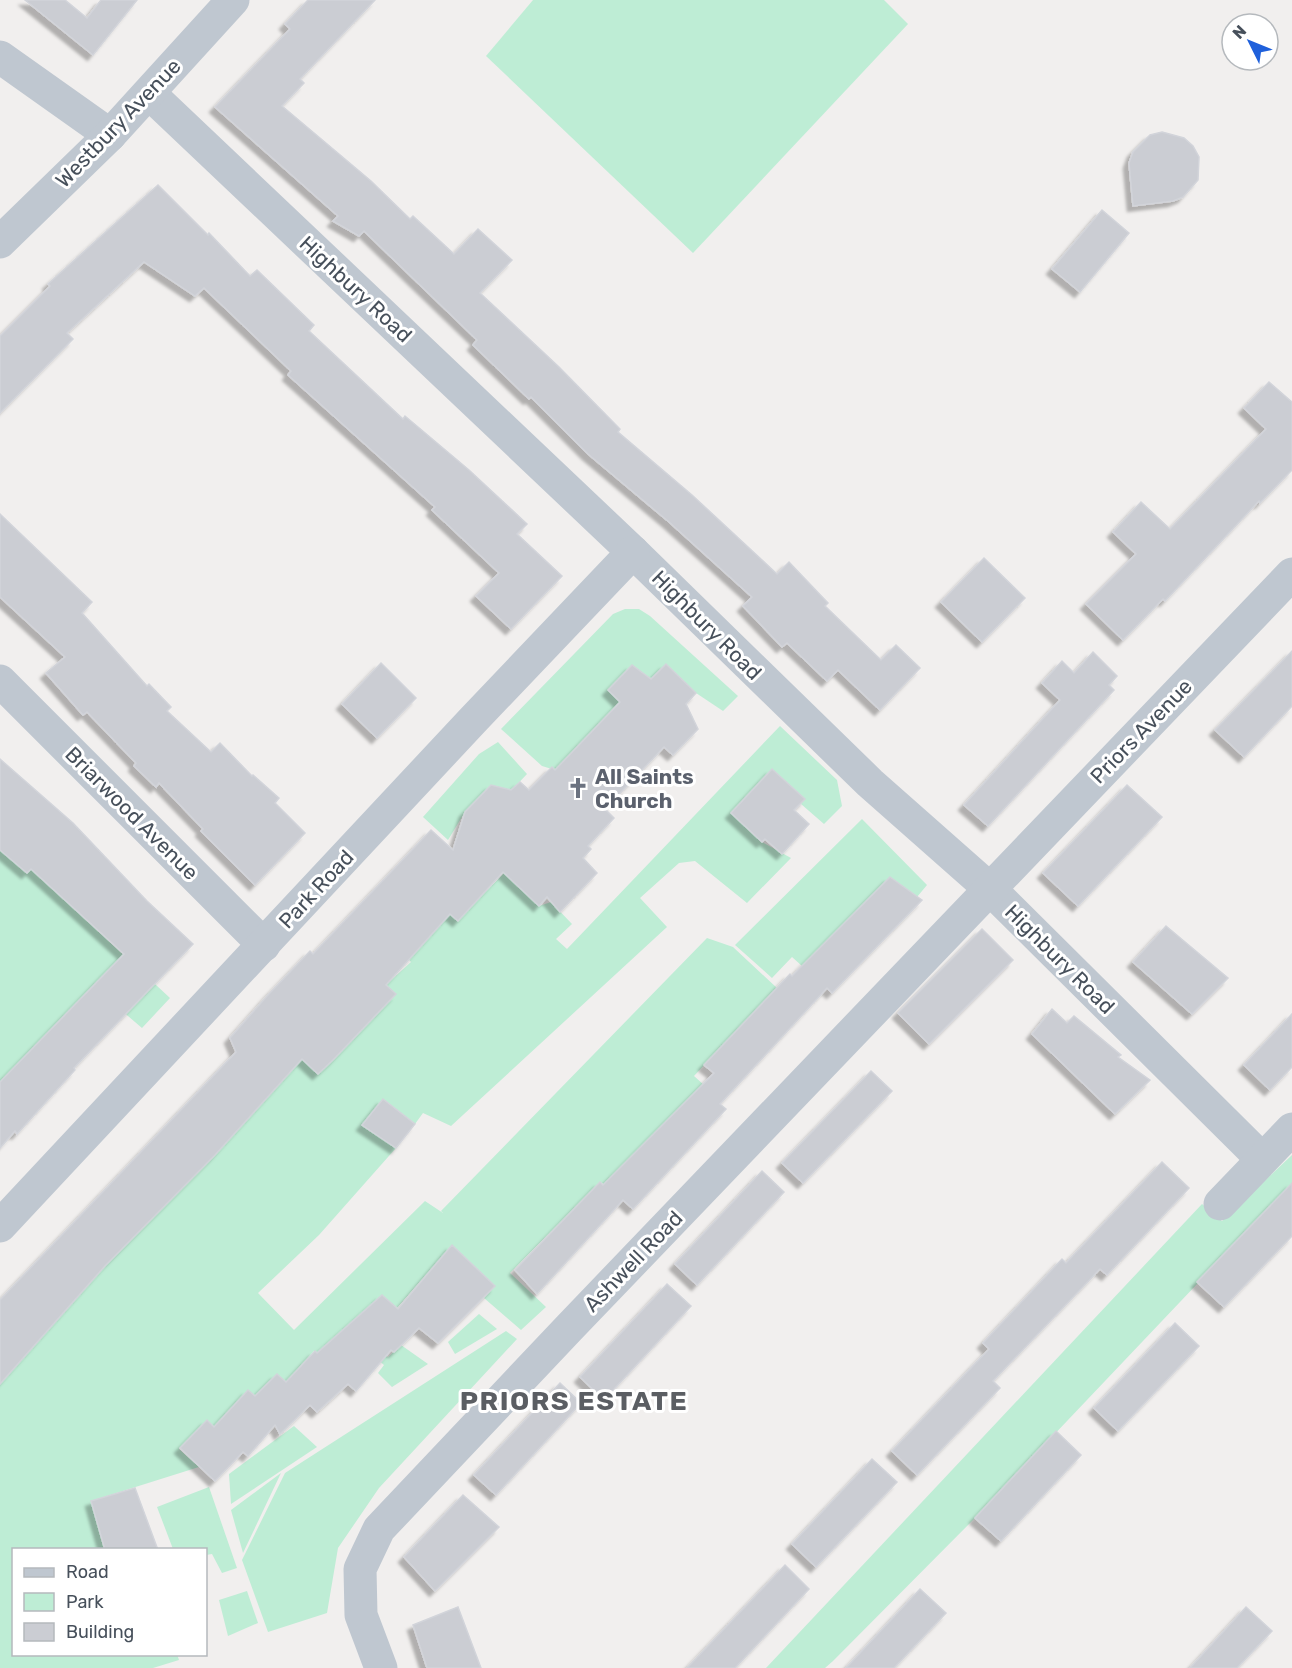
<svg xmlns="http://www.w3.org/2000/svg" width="1292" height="1668" viewBox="0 0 1292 1668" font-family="Rubik,sans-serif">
<defs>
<filter id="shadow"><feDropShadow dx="-5.5" dy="5.5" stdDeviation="1.5" flood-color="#0004"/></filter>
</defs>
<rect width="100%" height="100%" fill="#f1efee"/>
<g fill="#beedd5">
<path d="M533,0H884L908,24L693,253L486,56Z"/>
<path d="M625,609H639L650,616L738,696L723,711L696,693L666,664L651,679L632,665L608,690L620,702L555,770L542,766L501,729L613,614Z"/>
<path d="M780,726L837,780L842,806L824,824L801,804L804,799L772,769L731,813L762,842L791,858L747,903L695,861L679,863L640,898L667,927L451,1126L423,1113L415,1124L383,1099L362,1125L396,1148L319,1235L258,1293L294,1330L425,1201L443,1213L441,1211L707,938L733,947L777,988L694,1076L704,1085L605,1185L600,1182L510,1273L546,1307L521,1330L484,1298L494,1286L452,1245L397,1308L381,1296L345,1329L321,1358L314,1351L286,1382L255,1396L248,1391L214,1427L207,1420L179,1449L199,1467L91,1501L104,1549L14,1550V1654H177L179,1660L153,1668H0V1364L105,1266L301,1059L318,1073L377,1014L370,966L388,983L411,962L393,943L451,914L458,920L504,873L539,906L551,902L572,924L556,939L567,949Z"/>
<path d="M498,742L527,774L506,796L491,785L465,812L448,840L423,817L479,754Z"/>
<path d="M862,819L927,885L917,897L890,877L802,966L792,957L772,978L735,945Z"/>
<path d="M0,850L27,873L31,869L170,998L142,1028L93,986L0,1082Z"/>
<path d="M1292,1155V1184L975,1518L833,1661L825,1668H766L1202,1204L1222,1221Z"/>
<path d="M479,1314L497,1329L455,1354L448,1342Z"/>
<path d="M506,1331L517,1339L379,1488L338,1548L327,1613L268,1632L242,1560L285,1473Z"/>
<path d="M401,1345L428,1364L392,1387L378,1373L384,1365L369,1352L374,1348L388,1357Z"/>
<path d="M294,1426L317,1447L231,1504L229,1474Z"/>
<path d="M281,1473L243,1553L231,1510Z"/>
<path d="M209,1487L237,1568L222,1573L212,1554L206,1555V1550L173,1549L157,1507Z"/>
<path d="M247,1591L258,1623L228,1636L219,1600Z"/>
</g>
<g fill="#cbcdd3" stroke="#d2d4da" stroke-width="1.5" filter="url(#shadow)">
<path d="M25,0H65L87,18L101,0H137L93,55Z"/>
<path d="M308,0H375L300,79L304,83L282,106L371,181L410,219L413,216L454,254L478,229L512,260L480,293L559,367L620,429L618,432L692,495L777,574L789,562L828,603L825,606L881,660L896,645L920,668L880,710L838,670L827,681L787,643L782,647L743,606L752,597L669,522L588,454L531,397L529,399L473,345L477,340L364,231L359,236L333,221L338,216L215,107L290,29L285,24Z"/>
<path d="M1162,132L1184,138L1193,146L1199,157L1198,180L1183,197L1173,201L1133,206L1129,163L1133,152L1150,135Z"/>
<path d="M158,185L208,235L209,233L250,276L257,270L314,325L309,331L403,419L405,416L469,470L527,524L517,534L562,576L511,629L476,596L499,573L432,510L435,507L288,375L291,371L204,288L195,296L144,262L67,333L73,339L0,413V336L50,286L48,284Z"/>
<path d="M1102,210L1129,233L1080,292L1052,269Z"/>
<path d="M1269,382L1292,402V470L1260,503L1259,501L1165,601L1163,599L1123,640L1086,604L1136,554L1113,532L1141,502L1170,529L1266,429L1244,408Z"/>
<path d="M0,514L92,602L82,613L147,686L149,684L171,707L167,711L211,752L220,743L252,776L253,775L279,798L275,803L305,833L255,885L201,831L203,829L159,783L156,787L134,766L136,763L87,712L83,715L46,673L65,657L0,597Z"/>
<path d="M984,558L1025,598L982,642L941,602Z"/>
<path d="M1292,651V706L1244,757L1215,730Z"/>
<path d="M1093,652L1117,676L1109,685L1114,690L988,826L964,805L1060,700L1042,683L1062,661L1074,673Z"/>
<path d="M381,663L416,698L377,738L342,704Z"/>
<path d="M666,664L696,693L686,704L698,729L673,755L664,747L605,809L614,818L588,846L591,849L583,858L597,873L560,912L547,897L539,906L503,872L458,921L450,914L386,985L396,994L333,1060L318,1074L302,1059L215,1155L105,1266L0,1384V1300L236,1052L230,1038L268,995L310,951L313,954L431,830L453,850L465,812L491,785L511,790L520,782L529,790L552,767L555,770L620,702L608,690L632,665L651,679Z"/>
<path d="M0,759L73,823L147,901L193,944L74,1068L75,1070L17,1134L15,1131L0,1148V1082L124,954L31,869L27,873L0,850Z"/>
<path d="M772,769L805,799L794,810L809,824L782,854L765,839L762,842L731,813Z"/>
<path d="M1127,785L1162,817L1078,906L1043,873Z"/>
<path d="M890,877L922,900L832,993L827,988L720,1104L726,1109L633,1209L623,1200L537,1294L515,1270L600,1182L603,1185L714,1073L704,1065L790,974L792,976Z"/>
<path d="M1166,926L1228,978L1192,1014L1133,962Z"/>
<path d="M982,929L1013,960L929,1044L898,1013Z"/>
<path d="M1052,1009L1067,1023L1074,1016L1121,1055L1118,1057L1150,1080L1115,1114L1032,1034Z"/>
<path d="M1292,1014V1067L1270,1090L1244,1065Z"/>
<path d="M871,1071L892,1091L803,1183L782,1163Z"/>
<path d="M383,1099L415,1124L396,1148L362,1125Z"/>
<path d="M1162,1162L1189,1188L1107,1275L1100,1269L993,1381L1000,1388L917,1475L892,1451L989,1349L983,1343L1062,1259L1066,1263Z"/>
<path d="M762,1171L784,1192L697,1285L675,1264Z"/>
<path d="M1292,1183V1236L1224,1307L1197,1282Z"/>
<path d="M452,1245L495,1286L438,1343L419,1328L394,1352L391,1350L356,1391L348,1384L317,1412L310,1405L280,1434L275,1425L248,1456L243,1452L215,1481L180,1448L207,1420L214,1427L248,1390L255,1396L277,1374L286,1382L315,1351L317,1353L382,1295L398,1309Z"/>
<path d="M667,1284L691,1306L604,1400L580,1377Z"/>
<path d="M1175,1323L1199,1346L1118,1431L1094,1408Z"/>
<path d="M560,1383L581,1403L496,1495L474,1475Z"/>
<path d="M1056,1431L1081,1455L1001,1541L975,1518Z"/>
<path d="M872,1459L897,1482L816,1567L792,1544Z"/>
<path d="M135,1488L158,1550H105L91,1501Z"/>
<path d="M463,1495L499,1527L435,1591L404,1557Z"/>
<path d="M785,1565L809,1589L735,1668H687Z"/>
<path d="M920,1589L946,1613L894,1668H846Z"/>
<path d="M458,1607L481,1668H427L413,1625Z"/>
<path d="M1246,1607L1272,1631L1237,1668H1190Z"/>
</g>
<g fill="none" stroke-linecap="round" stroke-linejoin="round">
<g stroke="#bfc7d0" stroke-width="33">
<path d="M0,57L110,135"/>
<path d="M150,94L633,552L870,783L990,889L1262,1159"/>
<path d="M0,242L110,135L233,0"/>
<path d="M0,681L264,945"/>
<path d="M1220,1204L1292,1129"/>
<path d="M0,1226L473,720L633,552"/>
<path d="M381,1668L361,1615L360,1569L379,1529L569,1328L1292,574"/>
</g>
</g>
<defs>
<symbol id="church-bare" viewBox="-9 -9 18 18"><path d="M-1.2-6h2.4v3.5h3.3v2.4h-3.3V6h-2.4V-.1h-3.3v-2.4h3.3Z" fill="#6b7280" stroke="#fff" stroke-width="2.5" paint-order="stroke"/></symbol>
</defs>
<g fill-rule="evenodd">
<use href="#church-bare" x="563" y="773" width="30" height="30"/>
</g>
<g text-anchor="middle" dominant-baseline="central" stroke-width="6" stroke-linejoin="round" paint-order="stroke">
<g font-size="21" fill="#47505b" stroke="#fff">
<text transform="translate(118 123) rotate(-46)">Westbury Avenue</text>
<text transform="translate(356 289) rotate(43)">Highbury Road</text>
<text transform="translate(707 625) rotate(45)">Highbury Road</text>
<text transform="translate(1141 731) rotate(-46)">Priors Avenue</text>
<text transform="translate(132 813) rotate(45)">Briarwood Avenue</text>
<text transform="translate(316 889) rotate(-47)">Park Road</text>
<text transform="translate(1060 959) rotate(45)">Highbury Road</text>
<text transform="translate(633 1261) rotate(-46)">Ashwell Road</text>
</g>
<g font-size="21" font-weight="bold" fill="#5b616d" stroke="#fff" text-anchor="start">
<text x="595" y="776">All Saints<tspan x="595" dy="24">Church</tspan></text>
</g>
<g font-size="27" font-weight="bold" letter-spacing="1.5" fill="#5b5e63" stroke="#fff">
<text x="574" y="1401">PRIORS ESTATE</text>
</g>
</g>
<rect x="12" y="1548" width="195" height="108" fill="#ffffff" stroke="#b5b9bd" stroke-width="1.5"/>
<rect x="24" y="1568" width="30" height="9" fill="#bfc7d0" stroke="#b5b9bd" stroke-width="1.5"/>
<text x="66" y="1578" font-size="18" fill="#47505b">Road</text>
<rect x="24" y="1593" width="30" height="18" fill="#beedd5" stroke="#b5b9bd" stroke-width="1.5"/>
<text x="66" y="1608" font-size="18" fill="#47505b">Park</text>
<rect x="24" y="1623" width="30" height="18" fill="#cbcdd3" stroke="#b5b9bd" stroke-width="1.5"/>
<text x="66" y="1638" font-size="18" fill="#47505b">Building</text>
<g transform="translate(1250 42) rotate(313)"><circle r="28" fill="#ffffff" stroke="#b5b9bd" stroke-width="1.5"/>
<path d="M0-4.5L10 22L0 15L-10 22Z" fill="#1f60db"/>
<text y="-9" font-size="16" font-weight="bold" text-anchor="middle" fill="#47505b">N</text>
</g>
</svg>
